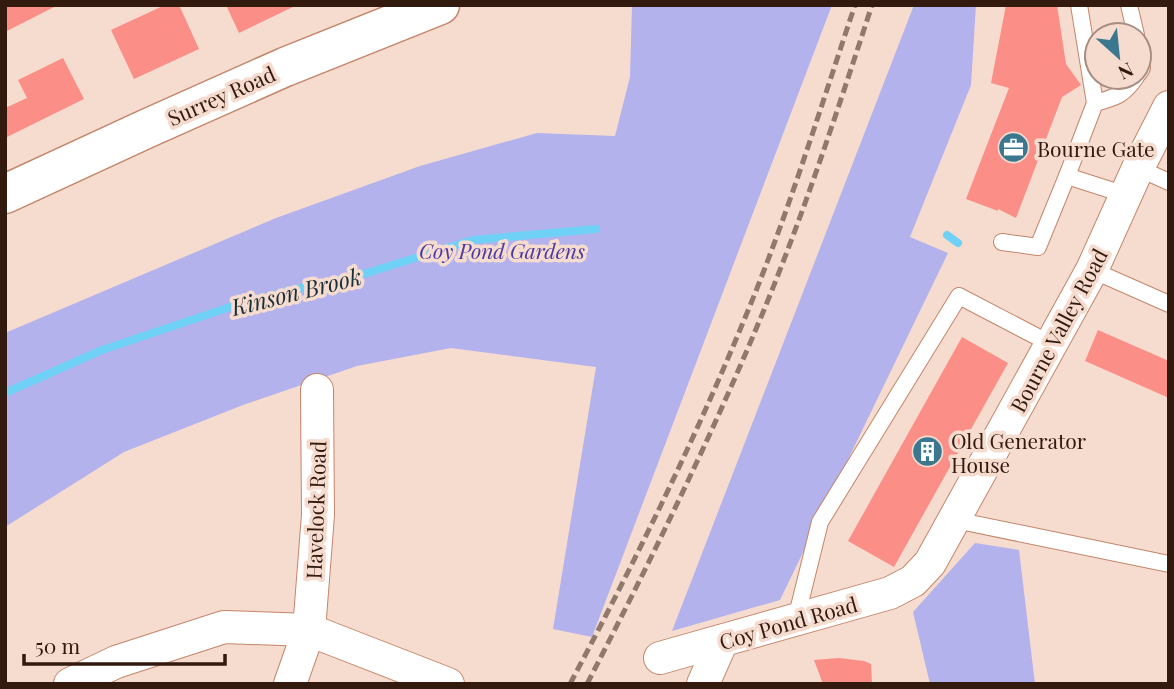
<svg xmlns="http://www.w3.org/2000/svg" width="1174" height="689" viewBox="0 0 1174 689" font-family="'Playfair Display',serif">
<rect width="100%" height="100%" fill="#f6dbcf"/>
<g fill="#b3b2ed">
<path d="M632,5H832L592,637L553,629L596,367L451,348L357,366L243,405L124,452L5,527V333L276,218L420,166L537,133L615,136L630,77Z"/>
<path d="M914,5H976L971,85L910,237L948,253L780,600L672,631Z"/>
<path d="M975,543L1019,550L1035,684H930L913,612Z"/>
</g>
<g fill="none" stroke-linecap="round" stroke-linejoin="round">
<g stroke="#6fd1f6" stroke-width="8">
<path d="M947,235L958,243"/>
<path d="M5,393L102,350L242,303L297,289L367,273L473,240L596,229"/>
</g>
</g>
<g fill="#fb8e86">
<path d="M5,5H58L5,32Z"/>
<path d="M165,5H179L199,49L134,79L111,30Z"/>
<path d="M226,5H297L239,33Z"/>
<path d="M1006,5H1057L1066,64L1081,85L1062,97L1016,218L998,209V211L966,199L1009,88L991,83Z"/>
<path d="M63,58L84,99L5,138V108L27,98L18,80Z"/>
<path d="M1098,330L1169,361V398L1085,361Z"/>
<path d="M962,337L1008,363L894,567L848,541Z"/>
<path d="M839,658L864,661L871,664L872,684H823L814,660Z"/>
</g>
<g fill="none" stroke-linecap="round" stroke-linejoin="round">
<defs>
<g id="service">
<path d="M1079,5L1095,103L1067,176L1126,195"/>
<path d="M1129,5L1136,35"/>
<path d="M1139,52L1142,68L1139,73"/>
<path d="M1095,103C1116,97 1123,96 1136,77"/>
<path d="M1138,168L1169,182"/>
<path d="M1002,242L1038,247L1067,176"/>
<path d="M1092,270L1169,304"/>
<path d="M955,520L1169,564"/>
<path d="M796,619L820,522L959,296L1051,344"/>
</g>
<g id="minor">
<path d="M660,658L890,593L913,581L930,563L1092,270L1138,168L1169,107"/>
<path d="M70,684L116,662L224,627L309,630L448,684"/>
<path d="M290,684L309,630L318,515L317,390"/>
<path d="M703,684L722,641"/>
</g>
<path id="tertiary" d="M5,194L148,128L285,67L440,5"/>
</defs>
<use href="#service" stroke="#c4866a" stroke-width="18"/>
<use href="#minor" stroke="#c4866a" stroke-width="34"/>
<use href="#tertiary" stroke="#c4866a" stroke-width="41"/>
<use href="#service" stroke="#fff" stroke-width="16"/>
<use href="#minor" stroke="#fff" stroke-width="32"/>
<use href="#tertiary" stroke="#fff" stroke-width="38"/>
<g stroke="#91786c" stroke-width="5" stroke-dasharray="10 5" stroke-linecap="butt">
<path d="M570,684C632,567 691,448 742,325C786,221 819,112 855,5"/>
<path d="M587,684C651,560 713,434 766,305C806,207 839,106 872,5"/>
</g>
</g>
<defs>
<symbol id="office-disc" viewBox="-11 -11 22 22"><circle r="9.5" fill="#3b778e" stroke="#f6dbcf"/><path d="M-6-3h4V-5.5h4V-3h4V5H-6ZM-1-4.5V-3h2v-1.5ZM-6 0V1H6V0Z" fill="#fff"/></symbol>
<symbol id="building-disc" viewBox="-11 -11 22 22"><circle r="9.5" fill="#3b778e" stroke="#f6dbcf"/><path d="M-4-6H4V6H1V3H-1V6H-4ZM-2.5-4.3h1.7v1.8h-1.7ZM.8-4.3h1.7v1.8H.8ZM-2.5-1h1.7V.8h-1.7ZM.8-1h1.7V.8H.8Z" fill="#fff"/></symbol>
</defs>
<g fill-rule="evenodd">
<use href="#office-disc" x="996" y="130" width="35" height="35"/>
<use href="#building-disc" x="910" y="434" width="35" height="35"/>
</g>
<g text-anchor="middle" dominant-baseline="central" stroke-width="7" stroke-linejoin="round" paint-order="stroke">
<g font-size="21" fill="#321a0f" stroke="#f6dbcf">
<text transform="translate(221 95) rotate(-24)">Surrey Road</text>
<text transform="translate(1058 330) rotate(-62)">Bourne Valley Road</text>
<text transform="translate(315 510) rotate(-88)">Havelock Road</text>
<text transform="translate(788 622) rotate(-16)">Coy Pond Road</text>
</g>
<g font-size="21" fill="#321a0f" stroke="#f6dbcf" text-anchor="start">
<text x="1037" y="148">Bourne Gate</text>
<text x="951" y="440">Old Generator<tspan x="951" dy="24">House</tspan></text>
</g>
<g font-size="21" font-style="italic" fill="#4c3aa4" stroke="#f6dbcf">
<text x="502" y="250">Coy Pond Gardens</text>
</g>
<g font-size="23" font-style="italic" fill="#193038" stroke="#f6dbcf">
<text transform="translate(296 291) rotate(-14)">Kinson Brook</text>
</g>
</g>
<rect width="1174" height="689" fill="none" stroke="#321a0f" stroke-width="14"/>
<g transform="translate(1118 56) rotate(153)"><circle r="33" fill="#f6dbcf" stroke="#a88e82" stroke-width="2"/>
<path d="M0-5L12 26L0 18L-12 26Z" fill="#3b778e"/>
<text y="-10" font-size="19" font-weight="bold" text-anchor="middle" fill="#321a0f">N</text>
</g>
<path d="M24 654v10h201v-10" fill="none" stroke="#321a0f" stroke-width="3.5"/>
<text x="35" y="654" font-size="21" fill="#321a0f" stroke="#f6dbcf" stroke-width="5" paint-order="stroke">50 m</text>
</svg>
